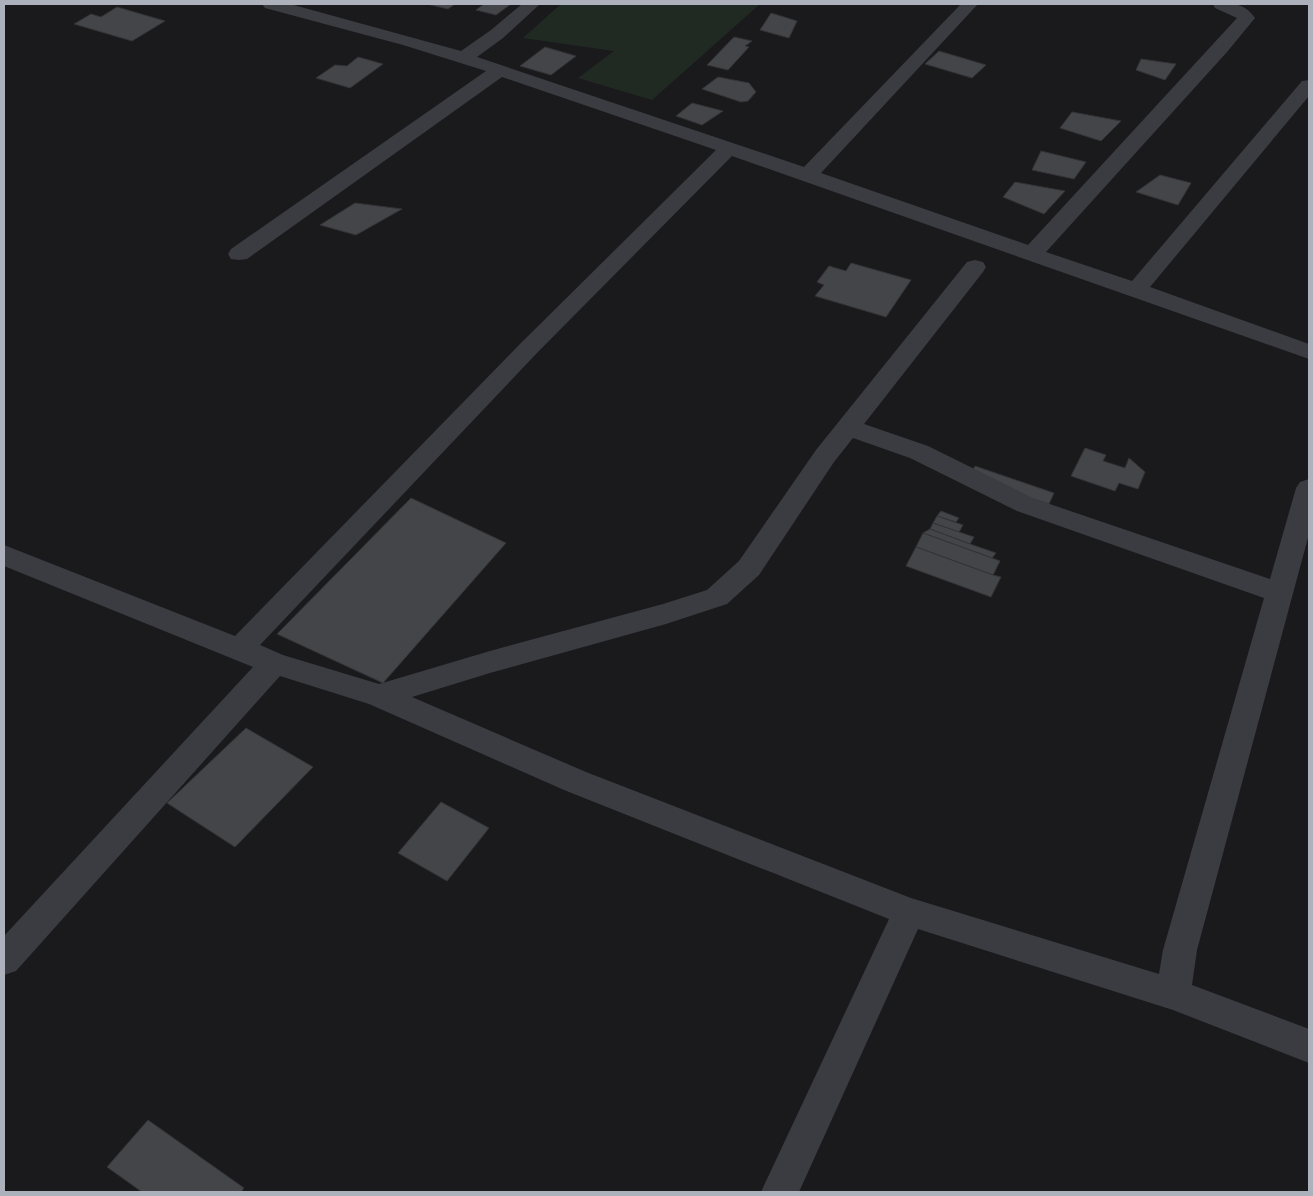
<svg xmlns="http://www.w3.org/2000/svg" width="1313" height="1196" viewBox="0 0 1313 1196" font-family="Mulish,sans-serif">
<rect width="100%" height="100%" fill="#1a1a1c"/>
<path fill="#212a22" d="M561,4H760L652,100L578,78L614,51L523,38Z"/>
<g fill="#444549" stroke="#343438">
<path d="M427,4H455L448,9Z"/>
<path d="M484,4H511L496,15L476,10Z"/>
<path d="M117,7L165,21L132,41L74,24L91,14L101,17Z"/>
<path d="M771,13L797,21L789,38L760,30Z"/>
<path d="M734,37L752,41L745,46L749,47L728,70L707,65Z"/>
<path d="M545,47L576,56L551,75L520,66Z"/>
<path d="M939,51L986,65L972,78L925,64Z"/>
<path d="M358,57L383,64L350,88L316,78L335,65L347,66Z"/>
<path d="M1141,59L1176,64L1165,80L1136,70Z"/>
<path d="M718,77L749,83L756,92L748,101L741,102L702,89Z"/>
<path d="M692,103L723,111L702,125L676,116Z"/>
<path d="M1072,112L1121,121L1101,141L1060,128Z"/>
<path d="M1041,151L1086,162L1074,179L1032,170Z"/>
<path d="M1160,175L1191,183L1178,205L1136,192Z"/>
<path d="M1015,182L1065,191L1044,214L1003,197Z"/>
<path d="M355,203L402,209L356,235L320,225Z"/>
<path d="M851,263L911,280L886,317L815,296L824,285L817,282L829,266L846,271Z"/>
<path d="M1085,448L1106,455L1103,461L1125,468L1129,458L1145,472L1138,489L1119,483L1115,491L1071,476Z"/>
<path d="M975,466L1054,493L1049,504L969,478Z"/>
<path d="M411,498L506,543L383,683L277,634Z"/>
<path d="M941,511L959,518L956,522L937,516Z"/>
<path d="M937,516L963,525L959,532L933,523Z"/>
<path d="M933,523L959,532L974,537L970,544L930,529Z"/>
<path d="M930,529L970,544L996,553L992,558L923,533Z"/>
<path d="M923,533L992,558L1000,561L993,575L916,547Z"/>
<path d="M916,547L993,575L1001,577L991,597L906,566Z"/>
<path d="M246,728L313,767L235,847L167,803Z"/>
<path d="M441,802L489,828L447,881L398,853Z"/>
<path d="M148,1120L244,1188L241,1192H142L107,1167Z"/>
</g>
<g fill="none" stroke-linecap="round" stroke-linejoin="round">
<path fill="#3a3c41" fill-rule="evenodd" d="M262,4H290L461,51L491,30L522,4H540L503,38L477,57L804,167L961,4H978L821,173L1028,245L1237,18L1215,8L1213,4C1232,4 1243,1 1255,18L1227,52L1046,252L1132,281L1302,81L1309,80V96L1150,287L1309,344V359L732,156L536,354L260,645L283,655L379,684L490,651L663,604L707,590L739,561L816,450L967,262L975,260L983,262L986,267L983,272L864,424L928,446L1035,499L1270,579L1296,488L1300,482L1309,479V534L1197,950L1192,985L1309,1029V1063L1173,1010L918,929L799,1192H761L889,919L564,790L369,704L280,676L16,971L4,975V936L253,667L4,566V545L235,636L520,344L716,150L502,77L247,259L239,260L231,259L228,254L231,249L486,71L403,45L265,8ZM853,438L910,458L1017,511L1264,598L1163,950L1159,974L911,898L586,772L412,697L490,673L666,624L727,604L759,575L834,462Z"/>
</g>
<rect width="1313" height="1196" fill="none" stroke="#acb1bb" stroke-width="10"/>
</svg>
